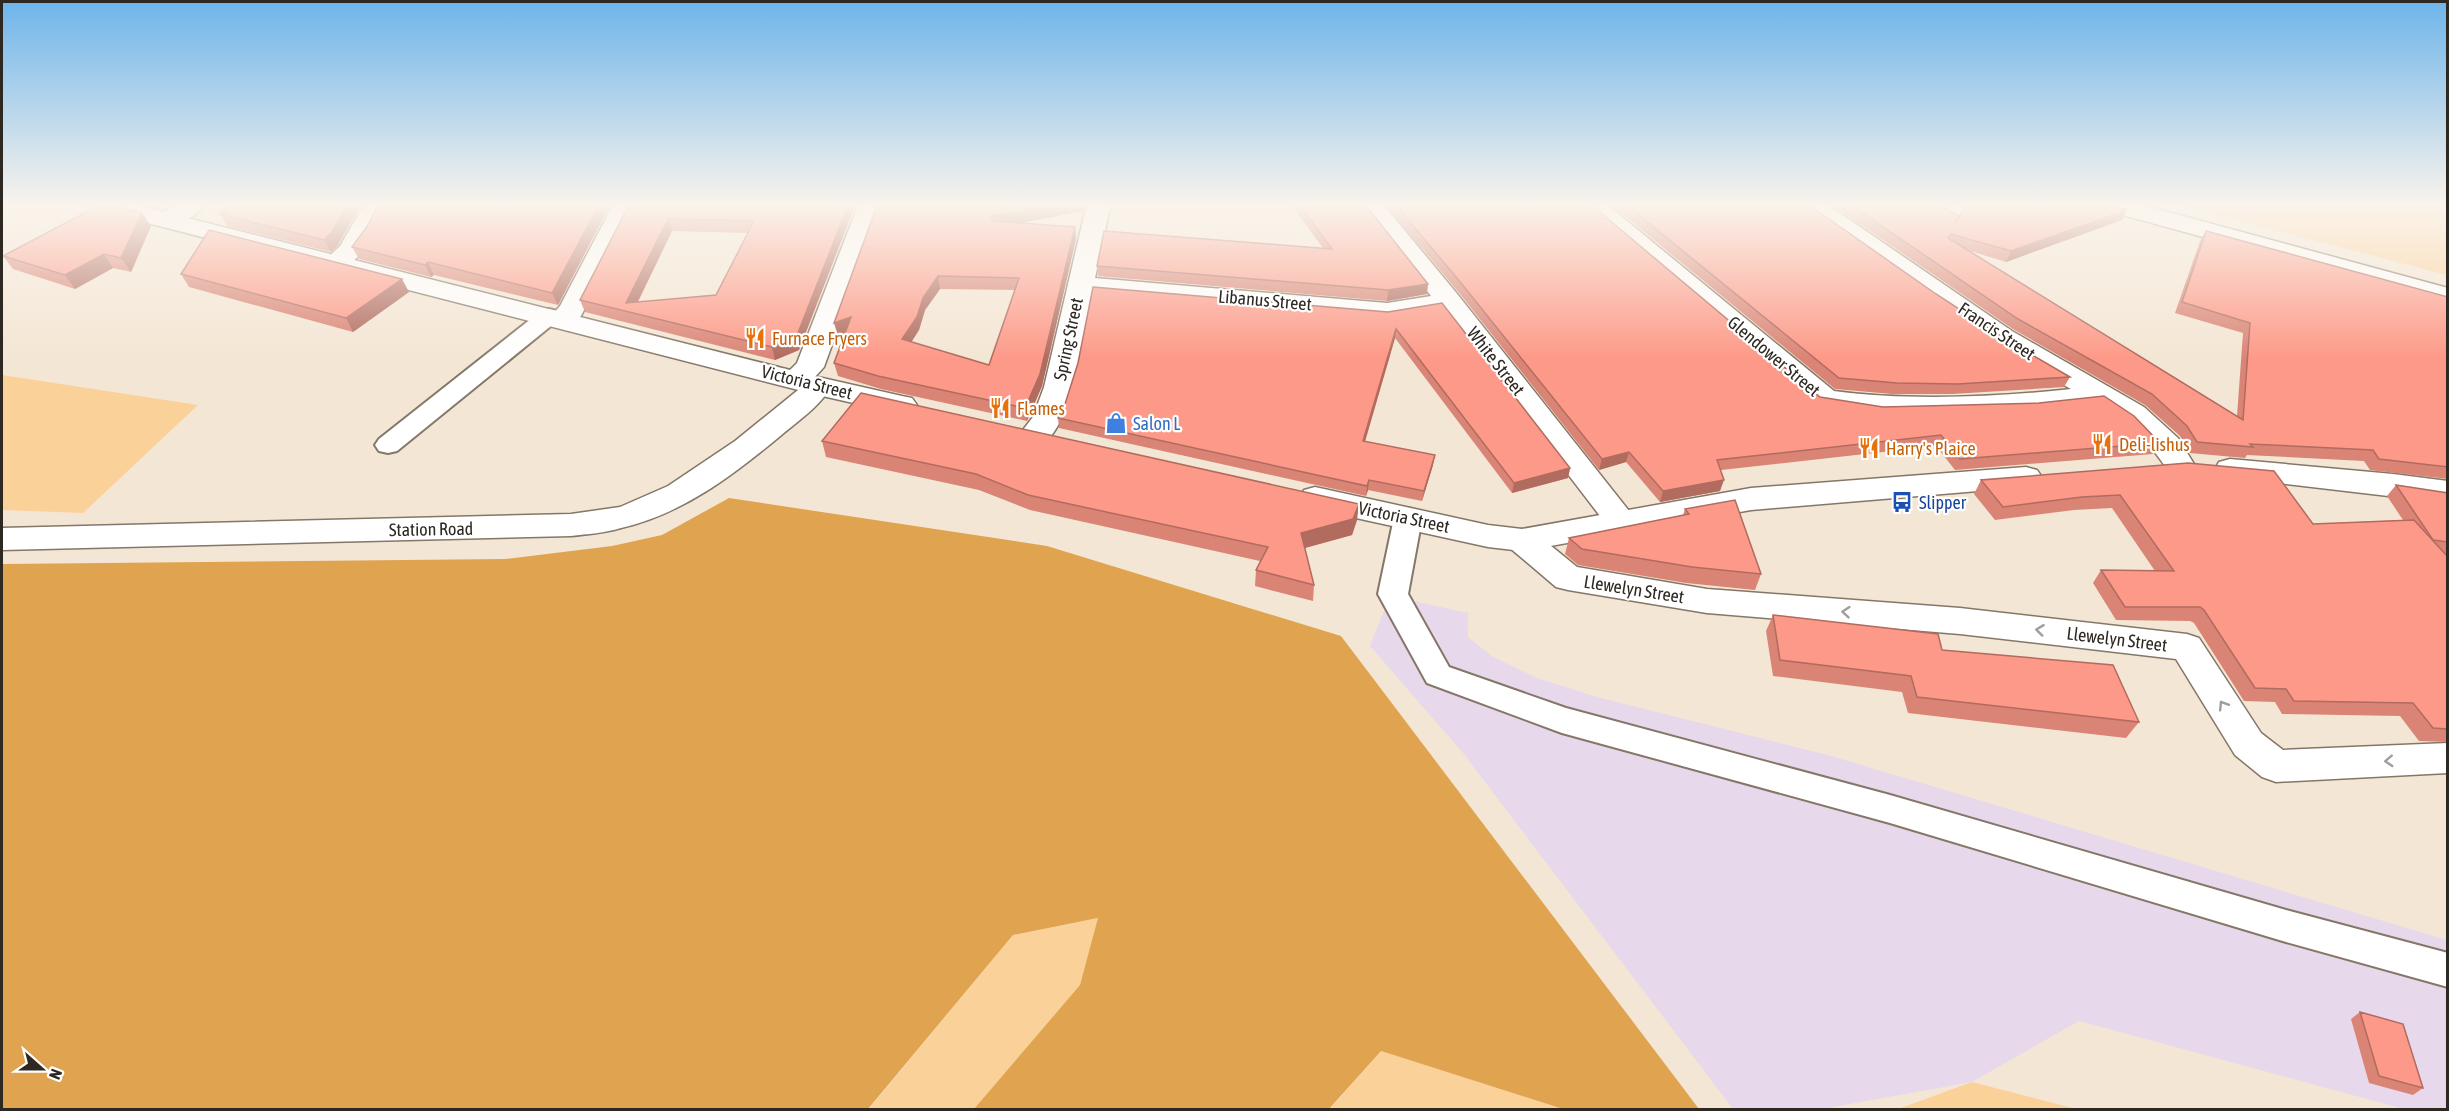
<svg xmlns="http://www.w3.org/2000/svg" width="2449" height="1111" viewBox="0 0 2449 1111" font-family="'Asap Condensed',sans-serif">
<rect width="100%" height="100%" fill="#f4e6d4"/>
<path fill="#e8d8eb" d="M1390,596L1468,613V637L1493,657L1537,678L1597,697L1828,755L2447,940V1109H2404L2079,1021L1972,1082L1822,1109H1733L1463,753L1370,646Z"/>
<g fill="#fbd19a">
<path d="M2169,203H2447V275Z"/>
<path d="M2,375L198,405L83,513L2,510Z"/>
<path d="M1099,918L1080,985L974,1109L868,1110L1013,935Z"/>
<path d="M1381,1051L1563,1109L1329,1110Z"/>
<path d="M1972,1082L2076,1109H1898Z"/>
</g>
<path fill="#e0a450" d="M729,498L1047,546L1341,636L1699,1109H1563L1381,1051L1329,1109H974L1080,985L1098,918L1013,935L868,1109H2V564L505,559L612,546L662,535Z"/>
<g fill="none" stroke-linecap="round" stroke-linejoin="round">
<defs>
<g id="lane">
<path d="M549,309L557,311L561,316L557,321L397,451L388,453L379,451L375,445L379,439L541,311Z"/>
<path d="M1408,508L1418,511L1422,518L1408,594L1449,667L1566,708L1890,795L2286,910L2448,953V987L2286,942L1890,823L1562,733L1427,683L1378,594L1394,518L1398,511Z"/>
</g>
<g id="street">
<path d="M177,203H206C197,217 175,229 159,225L156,220L159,215Z"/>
<path d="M365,203H389C376,226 360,276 327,267L323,262L340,246Z"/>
<path d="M614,203H638L581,316C571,325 566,328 552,325L548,319L560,306Z"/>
<path d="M859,203H883L824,367L814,378L828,380L832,386C819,407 798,421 779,437C732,476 682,514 621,528C605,533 588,534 571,536L2,550V528L571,514L620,507L668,486L735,441L803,386L795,388L785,385L781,379L797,363Z"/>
<path d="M1087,203H1111L1095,278L1387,303L1431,296L1357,203H1382L1458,295L1637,521L1632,529L1621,532L1610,529L1442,310L1387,319L1092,294C1084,330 1074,418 1046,441C1039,446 1031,444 1023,442L1019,435L1033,417L1044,387Z"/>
<path d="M1578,203H1605L1834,391C1909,401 1996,397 2071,389C1975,338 1888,270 1799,208L1796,203H1825L2012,331L2144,407L2178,438L2194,464L2190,471L2179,474L2168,471C2150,442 2128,421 2098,404L2033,411L1878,415L1816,405Z"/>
<path d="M2094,203H2135L2448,288V304L2097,208Z"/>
<path d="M1522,529L1534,532L1577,567L1707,589L1960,608L2187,634L2199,638L2261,733L2283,750L2448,743V773L2276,782L2262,777L2235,755L2176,659L1960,634L1707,613L1568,590L1556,587L1510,548L1506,540L1510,532Z"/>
</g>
<g id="secondary">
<path d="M86,203H128L818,377L902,396L912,398L917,405L912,412L902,414L818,395L89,208Z"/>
<path d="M2230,459L2393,474L2448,481V503L2219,476L2215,469L2219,462Z"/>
<path d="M2026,467L2037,470L2042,477L2037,484L2026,487L1751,510L1522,551L1488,547L1315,509L1304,506L1299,498L1304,490L1315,487L1488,525L1522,529L1751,488Z"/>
</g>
</defs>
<use href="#lane" stroke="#847767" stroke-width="4"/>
<use href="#street" stroke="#847767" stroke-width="3"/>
<use href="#secondary" stroke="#847767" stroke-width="3"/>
<use href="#lane" fill="#fff" fill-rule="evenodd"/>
<use href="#street" fill="#fff" fill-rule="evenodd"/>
<use href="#secondary" fill="#fff" fill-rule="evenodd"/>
</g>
<g fill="#da8475" fill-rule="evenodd">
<path d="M134,203H161L159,208Z"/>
<path d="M227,203L338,245L331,252L227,226L220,214Z"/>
<path d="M611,203L558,305L434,275L431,277L359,259L352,247L368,225Z"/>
<path d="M630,203H856L799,350L775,360L585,312L580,300ZM672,231L748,233L716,295L638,302Z"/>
<path d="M878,203L1083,211L1021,223L1075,227L1076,239L1042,386L1027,421L881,389L838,376L834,363L845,333L838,336ZM940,289L1015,290L989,365L911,342L919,330L925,310Z"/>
<path d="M1290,203H1364L1427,294L1387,301L1098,276L1097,266L1323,248Z"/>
<path d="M1384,203H1589L1820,397L1883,407L2160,443L2153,454L1955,470L1936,446L1721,470L1720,491L1660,502L1626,462L1599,470L1460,294Z"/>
<path d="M1609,203H1806L1936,294L2005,339L2070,377L2064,387L1952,394H1892L1835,389Z"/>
<path d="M1829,203H1936L1955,223L2122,220L2006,262L1967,250L2237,416L2243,333L2175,313L2200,241L2206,231L2448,297V479L2370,470L2364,461L2247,455L2245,458L2190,453L2180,436L2145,405L2013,329Z"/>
<path d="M151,226L131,272L113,268L75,289L13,269L3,256Z"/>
<path d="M181,274L409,292L353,332L189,287Z"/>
<path d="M1388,312L1570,468L1568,478L1512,493L1395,338L1365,442L1433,465L1422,501L1368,490L1366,496L1059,428L1058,418Z"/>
<path d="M822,441L1357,520L1352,535L1305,548L1314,585L1313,601L1255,586L1256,570L1260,561L1030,510L979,490L826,457Z"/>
<path d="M2188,463L2313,524L2403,520L2387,496L2396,485L2448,493V554H2444L2448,557V742L2419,741L2400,716L2282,714L2275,702L2244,701L2194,623L2190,621L2116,620L2093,583L2101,570L2155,571L2112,508L2074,510L1995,520L1974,494L1981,480Z"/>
<path d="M1685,509L1761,574L1755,590L1686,583L1578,565L1565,554L1569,538L1683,515Z"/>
<path d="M1773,615L2139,722L2126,738L1908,713L1902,692L1773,676L1766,631Z"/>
<path d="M2360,1012L2423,1088L2413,1095L2369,1083L2351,1019Z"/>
</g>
<g fill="#b16b5f">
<path d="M156,203H161L159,208Z"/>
<path d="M349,203H362L338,245L331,252L324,240Z"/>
<path d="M600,203H611L558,305L552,293Z"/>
<path d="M849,203H856L799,350L775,360L772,347Z"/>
<path d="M1059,203H1086L1083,211L993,228L991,216Z"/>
<path d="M2127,210L2122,220L2006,262L2011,251Z"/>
<path d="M142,213L151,226L131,272L121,258Z"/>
<path d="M668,219L672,231L632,313L626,303Z"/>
<path d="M1075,227L1076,239L1042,386L1027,421L1025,408Z"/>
<path d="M104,254L113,268L75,289L65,275Z"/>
<path d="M428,262L434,275L431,277L425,265Z"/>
<path d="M938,276L940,289L925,310L919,330L905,352L902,339L923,298Z"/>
<path d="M402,279L409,292L353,332L346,318Z"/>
<path d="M1428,284L1427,294L1387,301L1388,290Z"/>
<path d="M851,317L854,330L838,336L834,323Z"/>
<path d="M1396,329L1395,338L1362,451L1363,441Z"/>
<path d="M1629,452L1626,462L1599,470L1602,459Z"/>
<path d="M1435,455L1433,465L1422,501L1424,491Z"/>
<path d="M1570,468L1568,478L1512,493L1514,483Z"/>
<path d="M1369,480L1368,490L1366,496L1367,486Z"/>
<path d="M1724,480L1720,491L1660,502L1663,491Z"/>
<path d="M1359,504L1357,520L1352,535L1301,549V533Z"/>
</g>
<g fill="#fd9988" stroke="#b16b5f" stroke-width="1.5" fill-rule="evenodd">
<path d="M103,203L142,213L121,258L104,254L65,275L3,256Z"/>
<path d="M227,203H349L332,232L324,240L220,214Z"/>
<path d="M379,203H600L552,293L428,262L425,265L352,247L368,225Z"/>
<path d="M630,203H849L796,338L772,347L580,300ZM668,219L754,221L716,295L626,303Z"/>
<path d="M878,203H1059L991,216L992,221L1075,227L1040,374L1025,408L878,376L834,363L851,317L834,323ZM938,276L1019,278L989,365L902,339L917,317L923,298Z"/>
<path d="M1298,203H1364L1428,284L1388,290L1097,266L1104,231L1332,249Z"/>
<path d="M1394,203H1589L1820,397L1883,407L2039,403L2104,396L2134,416L2160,443L1960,459L1941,435L1717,460L1724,480L1663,491L1629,452L1602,459L1461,283Z"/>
<path d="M1624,203H1806L1936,294L2005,339L2070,377L1958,384L1897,383L1839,378Z"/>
<path d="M1848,203H1936L1958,216L1955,223L1968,203H2102L2127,210L2011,251L1951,234L1948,238L2243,420L2250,323L2182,302L2206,231L2448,297V467L2379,459L2373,450L2250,444L2253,447L2197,442L2187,426L2152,394L2018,319Z"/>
<path d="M209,230L402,279L346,318L181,274Z"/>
<path d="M1093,287L1388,312L1442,303L1570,468L1514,483L1396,329L1363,441L1435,455L1424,491L1369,480L1367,486L1058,418L1065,404L1078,363Z"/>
<path d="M861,393L1359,504L1353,519L1301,533L1314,585L1256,570L1268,547L1028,495L976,474L822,441Z"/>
<path d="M2188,463L2274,471L2313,524L2414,520L2448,557V729L2433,728L2413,703L2294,701L2286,689L2255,688L2204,610L2200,607H2125L2101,570L2174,571L2120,495L2082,497L2003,507L1981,480Z"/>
<path d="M2396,485L2448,493V542L2433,540Z"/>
<path d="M1735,500L1761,574L1692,567L1582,549L1569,538L1689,514L1685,509Z"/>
<path d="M1773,615L1938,634L1942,650L2113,665L2139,722L1917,697L1911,676L1780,660Z"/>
<path d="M2360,1012L2403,1024L2423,1088L2379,1076Z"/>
</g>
<defs><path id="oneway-chevron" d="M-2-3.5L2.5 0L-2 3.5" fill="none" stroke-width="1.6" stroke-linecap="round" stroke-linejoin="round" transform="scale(1.5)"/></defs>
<g stroke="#a09e9b">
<use href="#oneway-chevron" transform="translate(1846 612) rotate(-175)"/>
<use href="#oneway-chevron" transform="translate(2040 630) rotate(-173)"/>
<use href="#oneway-chevron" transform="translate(2223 705) rotate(-122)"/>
<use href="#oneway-chevron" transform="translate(2389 761) rotate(177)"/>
</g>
<linearGradient id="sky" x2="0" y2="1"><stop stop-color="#6db4ea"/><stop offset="0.57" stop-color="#faf4ec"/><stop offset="1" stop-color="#faf4ec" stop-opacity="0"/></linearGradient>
<rect width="2449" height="359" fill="url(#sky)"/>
<defs>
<symbol id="restaurant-bare" viewBox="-9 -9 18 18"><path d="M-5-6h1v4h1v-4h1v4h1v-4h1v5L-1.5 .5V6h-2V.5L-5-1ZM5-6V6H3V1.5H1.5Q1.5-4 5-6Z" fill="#e8710a" stroke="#fff" stroke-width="2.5" paint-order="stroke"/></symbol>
<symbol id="shop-bare" viewBox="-9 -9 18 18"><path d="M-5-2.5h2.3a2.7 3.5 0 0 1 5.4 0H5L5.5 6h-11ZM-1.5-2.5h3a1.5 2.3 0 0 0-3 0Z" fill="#3f7fe0" stroke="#fff" stroke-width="2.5" paint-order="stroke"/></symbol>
<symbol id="bus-bare" viewBox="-9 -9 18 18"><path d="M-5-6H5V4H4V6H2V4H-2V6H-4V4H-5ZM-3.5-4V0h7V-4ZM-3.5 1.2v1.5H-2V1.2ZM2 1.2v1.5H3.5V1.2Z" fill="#1a4fb4" stroke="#fff" stroke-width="2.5" paint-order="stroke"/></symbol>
</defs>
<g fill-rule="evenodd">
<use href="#restaurant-bare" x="740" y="323" width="30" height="30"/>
<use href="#restaurant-bare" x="985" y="393" width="30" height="30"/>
<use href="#shop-bare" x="1101" y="408" width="30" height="30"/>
<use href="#restaurant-bare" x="2087" y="429" width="30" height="30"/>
<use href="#restaurant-bare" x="1854" y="433" width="30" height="30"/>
<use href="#bus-bare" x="1887" y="487" width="30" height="30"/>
</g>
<g text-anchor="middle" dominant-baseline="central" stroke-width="4.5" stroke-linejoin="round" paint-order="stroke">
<g font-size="18" fill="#2d2821" stroke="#fff">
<text transform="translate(1265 300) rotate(5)">Libanus Street</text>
<text transform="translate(1997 331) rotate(34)">Francis Street</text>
<text transform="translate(1068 339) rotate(-78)">Spring Street</text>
<text transform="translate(1774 356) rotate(40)">Glendower Street</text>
<text transform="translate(1496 361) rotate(52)">White Street</text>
<text transform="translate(807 382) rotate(14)">Victoria Street</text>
<text transform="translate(1404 517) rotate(12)">Victoria Street</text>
<text transform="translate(431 529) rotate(-1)">Station Road</text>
<text transform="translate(1634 589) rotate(9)">Llewelyn Street</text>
<text transform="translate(2117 639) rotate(7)">Llewelyn Street</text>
</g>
<g font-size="18" fill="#c56008" stroke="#fff" text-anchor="start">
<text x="772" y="338">Furnace Fryers</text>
<text x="1017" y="408">Flames</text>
<text x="2119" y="444">Deli-lishus</text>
<text x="1886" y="448">Harry's Plaice</text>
</g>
<g font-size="18" fill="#366cbe" stroke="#fff" text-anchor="start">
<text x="1133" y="423">Salon L</text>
</g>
<g font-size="18" fill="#164399" stroke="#fff" text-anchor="start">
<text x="1919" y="502">Slipper</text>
</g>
</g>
<rect width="2449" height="1111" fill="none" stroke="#2d2821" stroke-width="6"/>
<g transform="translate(42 1069) rotate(111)" stroke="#ffffff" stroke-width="4.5" paint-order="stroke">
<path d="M0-4.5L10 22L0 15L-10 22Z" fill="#2d2821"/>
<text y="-9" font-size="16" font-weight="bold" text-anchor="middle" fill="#2d2821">N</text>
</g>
</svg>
